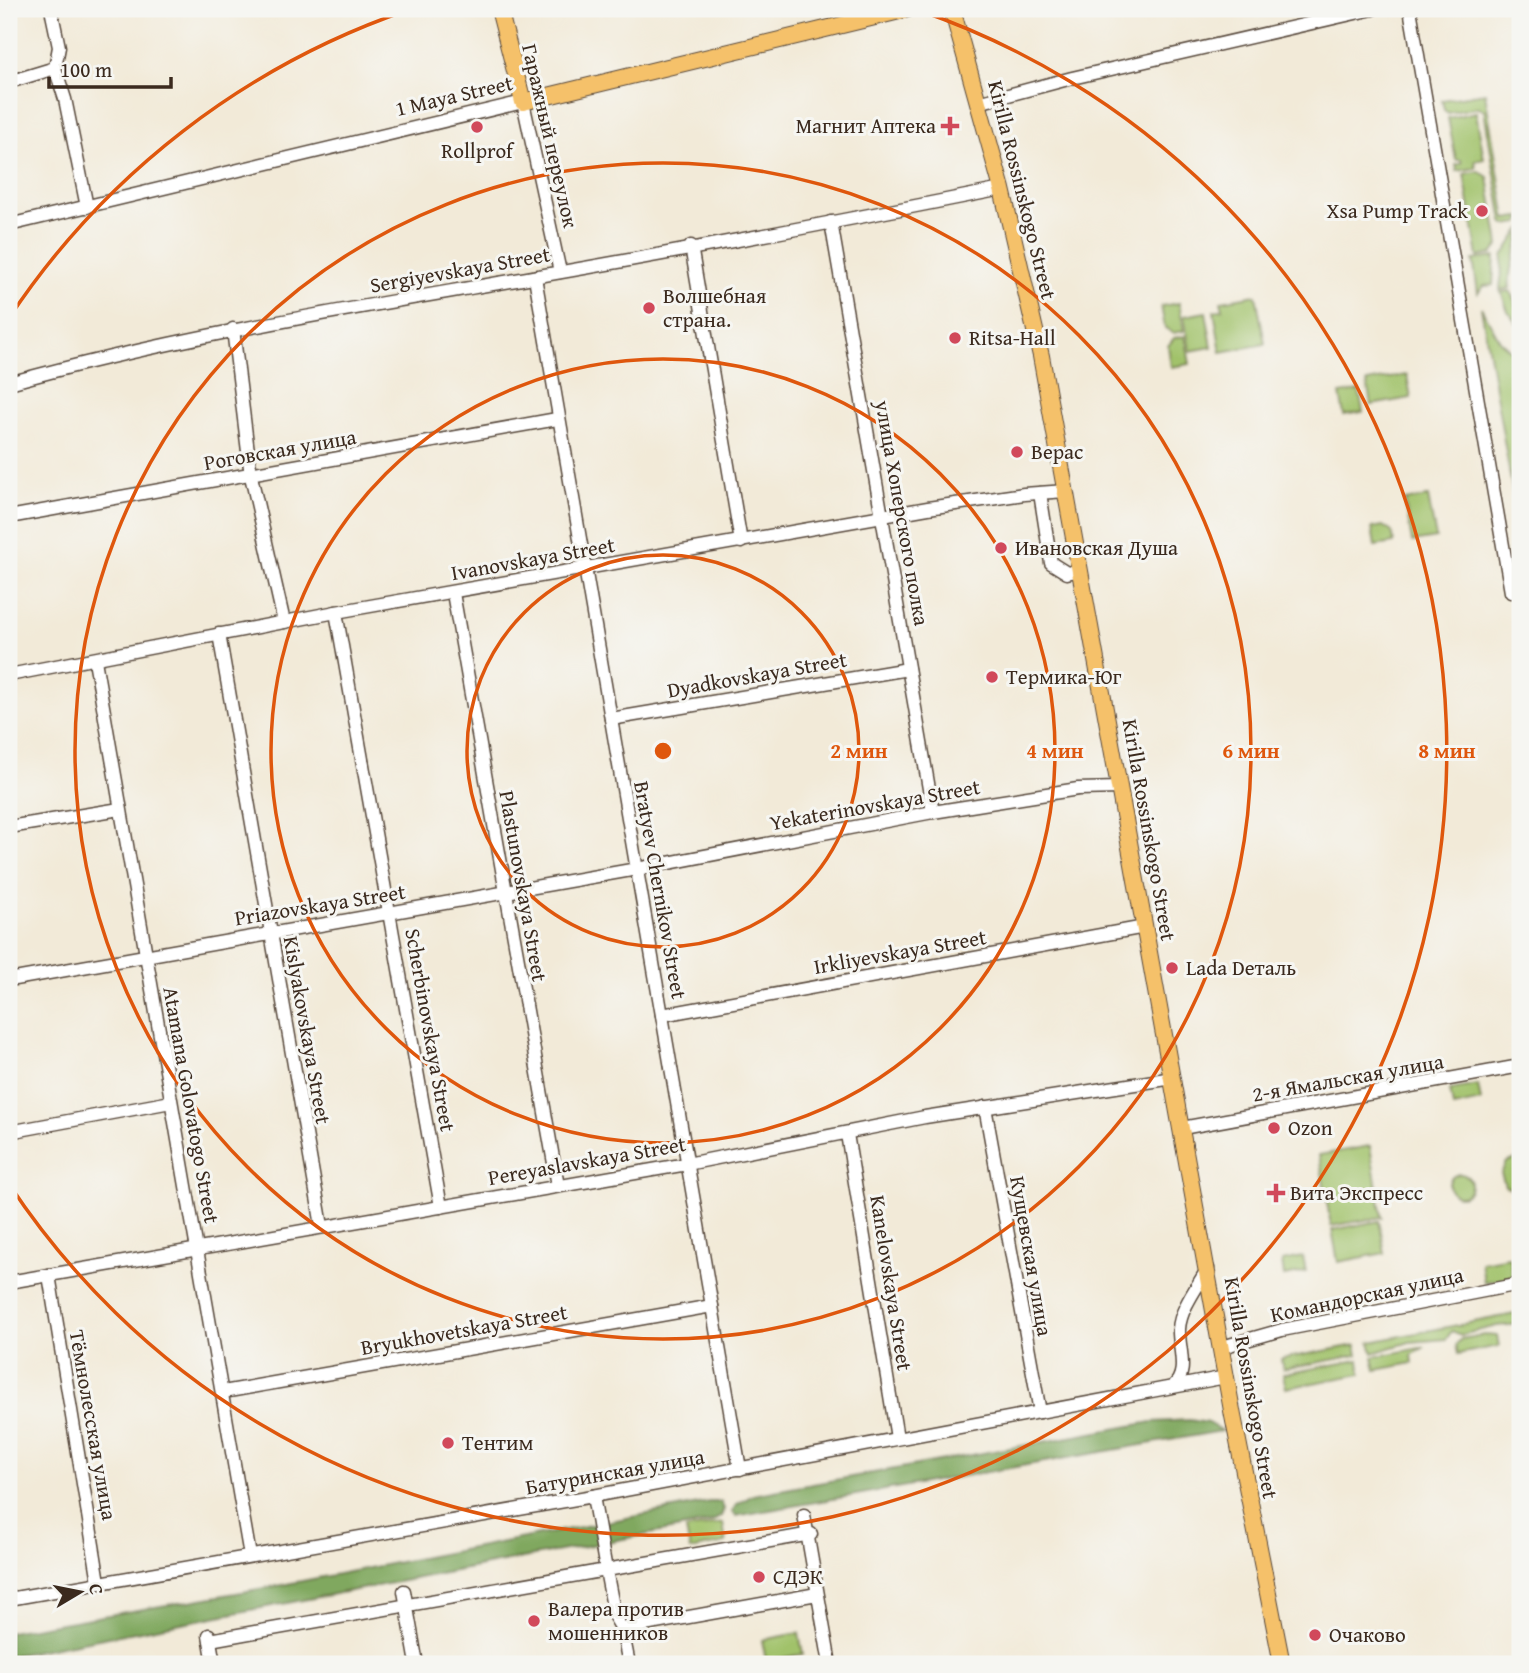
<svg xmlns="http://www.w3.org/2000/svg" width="1529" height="1673" font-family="'Gentium Book Plus',serif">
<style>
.green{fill:#a1c26b;stroke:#6e7644;stroke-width:2}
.forest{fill:#80a85f;stroke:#5e693e;stroke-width:2}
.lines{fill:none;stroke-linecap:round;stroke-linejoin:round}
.minor-casing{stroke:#56473a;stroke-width:15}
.major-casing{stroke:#56473a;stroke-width:18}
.minor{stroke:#fff;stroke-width:12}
.major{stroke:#f5c16b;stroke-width:16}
.ring{fill:none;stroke:#df570d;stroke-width:3.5}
.poi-dot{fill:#d1495b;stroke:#f6f6f2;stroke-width:2.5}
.labels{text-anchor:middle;stroke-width:6;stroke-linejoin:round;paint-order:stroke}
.street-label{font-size:21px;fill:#3b2a1e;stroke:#f6f6f2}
.poi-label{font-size:21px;fill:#3b2a1e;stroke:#f6f6f2;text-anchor:start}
.centre{fill:#df570d;stroke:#f6f6f2;stroke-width:3.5}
.ring-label{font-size:21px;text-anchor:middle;font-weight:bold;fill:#df570d;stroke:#f6f6f2;stroke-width:6;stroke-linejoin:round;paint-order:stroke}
</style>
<rect width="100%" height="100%" fill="#f6f6f2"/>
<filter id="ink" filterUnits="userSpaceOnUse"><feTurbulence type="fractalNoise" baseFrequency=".0143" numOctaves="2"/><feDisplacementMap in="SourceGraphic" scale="14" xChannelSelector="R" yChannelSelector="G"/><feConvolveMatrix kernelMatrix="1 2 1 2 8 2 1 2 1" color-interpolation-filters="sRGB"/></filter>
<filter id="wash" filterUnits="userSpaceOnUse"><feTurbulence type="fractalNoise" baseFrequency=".00686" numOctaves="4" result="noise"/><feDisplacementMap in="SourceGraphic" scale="28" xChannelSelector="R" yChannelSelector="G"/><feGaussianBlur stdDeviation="1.57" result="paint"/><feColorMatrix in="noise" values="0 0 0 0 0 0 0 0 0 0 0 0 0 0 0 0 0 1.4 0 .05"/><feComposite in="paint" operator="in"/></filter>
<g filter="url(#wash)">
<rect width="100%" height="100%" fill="#f2ead8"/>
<!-- green -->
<g class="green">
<polygon points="1485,93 1506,219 1520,217 1520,223 1506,225 1503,222 1484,110 1478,107 1448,113 1444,110 1442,100"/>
<polygon points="1476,112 1484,159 1475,161 1476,168 1457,171 1456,165 1462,163 1461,160 1456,160 1448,118"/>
<polygon points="1479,171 1488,177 1499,245 1492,254 1478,257 1464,174"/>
<path d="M1520 230C1520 250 1507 266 1510 288L1500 290 1503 256Z"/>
<polygon points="1495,257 1493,285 1484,286 1478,293 1473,260"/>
<polygon points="1510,291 1520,313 1520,328 1508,311 1501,292"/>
<polygon points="1256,295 1265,344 1221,352 1214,311 1223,309 1221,301"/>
<polygon points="1179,303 1184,331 1173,333 1165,328 1161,306"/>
<polygon points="1481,307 1500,341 1520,358 1520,534"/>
<polygon points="1206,312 1212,347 1190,351 1184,316"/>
<polygon points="1185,336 1190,364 1171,367 1168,346 1174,338"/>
<polygon points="1407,375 1411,398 1371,405 1367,382"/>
<polygon points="1359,391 1363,412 1344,415 1340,394"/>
<polygon points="1428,497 1436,538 1412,542 1405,501"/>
<polygon points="1383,526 1392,532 1394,543 1375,546 1372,528"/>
<polygon points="1478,1085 1481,1101 1453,1107 1450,1090"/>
<polygon points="1370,1146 1382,1217 1331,1226 1319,1155"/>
<polygon points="1520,1158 1520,1192 1505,1186 1501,1173 1507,1162"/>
<circle cx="1460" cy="1185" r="11"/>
<polygon points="1379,1221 1385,1253 1338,1262 1332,1230"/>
<polygon points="1303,1257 1306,1272 1284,1276 1282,1261"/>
<polygon points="1509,1257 1513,1277 1484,1282 1481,1262"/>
<polygon points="1520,1313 1520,1324 1497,1326 1461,1335 1452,1331 1446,1339 1410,1342 1373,1353 1370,1342"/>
<polygon points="1485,1335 1497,1336 1499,1346 1458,1354 1456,1345 1461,1339"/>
<polygon points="1356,1345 1358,1355 1283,1369 1281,1359"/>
<polygon points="1425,1347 1412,1355 1413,1363 1376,1370 1373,1357"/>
<polygon points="1359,1360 1361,1374 1286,1388 1283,1374"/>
<polygon points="723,1523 726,1543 690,1550 686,1530"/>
<polygon points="799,1633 803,1654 766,1661 762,1640"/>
</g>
<!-- forest -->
<g class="forest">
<polygon points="1190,1420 1208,1423 1222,1431 736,1516 732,1512 736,1505 753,1495 1152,1422"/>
<polygon points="709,1502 721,1502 724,1509 721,1516 712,1522 9,1656 9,1632 271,1587"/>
</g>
</g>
<g filter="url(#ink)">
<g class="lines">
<defs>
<g id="minor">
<polyline points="51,9 59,47 55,68 65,99 87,207"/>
<polyline points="849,9 850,10"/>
<polyline points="1410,9 1511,592"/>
<polyline points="9,82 55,68"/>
<polyline points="978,103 1072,78 1373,9"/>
<polyline points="831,222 933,812"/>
<polyline points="9,225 523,102 560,272"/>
<polyline points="691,246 741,542"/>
<polyline points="535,277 740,1469"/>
<polyline points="233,329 251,476 284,622"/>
<path d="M9 383C181 335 357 308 533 277 690 250 846 220 1002 189"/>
<polyline points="1040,493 1051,563 1067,573 1080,570"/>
<polyline points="9,517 557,419"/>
<polyline points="453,593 558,1186"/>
<polyline points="336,612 441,1207"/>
<polyline points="219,634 322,1226"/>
<polyline points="95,660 250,1556"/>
<polyline points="9,675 336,612 928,508 1024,494 1066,491"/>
<polyline points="611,719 908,669"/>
<polyline points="9,827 120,809"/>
<polyline points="9,980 637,869 933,812 1078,789 1120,788"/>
<polyline points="662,1015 1145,927"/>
<polyline points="985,1107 1040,1412"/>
<polyline points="1182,1128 1520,1066"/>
<polyline points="9,1132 171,1102"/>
<polyline points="847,1134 897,1438"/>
<polyline points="49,1275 99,1582"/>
<polyline points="9,1282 687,1164 925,1117 1173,1078"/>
<polyline points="1222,1347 1282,1330 1520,1284"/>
<path d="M1172 1387C1190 1374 1178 1348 1179 1329 1180 1309 1198 1286 1208 1268"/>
<polyline points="223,1392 712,1306"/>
<polyline points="804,1515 830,1664"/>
<polyline points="404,1591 417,1664"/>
<polyline points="9,1599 593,1496 1226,1377"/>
<polyline points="622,1629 817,1594"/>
<polyline points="209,1635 214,1664"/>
<polyline points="210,1640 606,1570 593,1496"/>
<polyline points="629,1664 622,1629 615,1617 606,1570 811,1534"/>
</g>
<g id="major">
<polyline points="499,9 523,102 908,9"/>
<polyline points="952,9 1002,189 1041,356 1233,1416 1282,1664"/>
</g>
</defs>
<!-- minor casing -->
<use href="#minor" class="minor-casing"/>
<!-- major casing -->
<use href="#major" class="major-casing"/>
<!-- minor -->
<use href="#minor" class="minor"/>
<!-- major -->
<use href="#major" class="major"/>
</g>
</g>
<!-- distance rings -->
<g class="ring">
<circle cx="663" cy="751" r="196"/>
<circle cx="663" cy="751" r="392"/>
<circle cx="663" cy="751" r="588"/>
<path d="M9 318A784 784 0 0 1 408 10M918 10A784 784 0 1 1 9 1184"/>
</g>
<!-- markers -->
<g class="poi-dot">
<path d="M946.5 115.5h7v7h7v7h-7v7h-7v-7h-7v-7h7z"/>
<circle cx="477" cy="127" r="7"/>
<circle cx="1482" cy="211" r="7"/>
<circle cx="649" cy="308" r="7"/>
<circle cx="955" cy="338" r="7"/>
<circle cx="1017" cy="452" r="7"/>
<circle cx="1001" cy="548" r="7"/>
<circle cx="992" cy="677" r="7"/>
<circle cx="1172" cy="968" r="7"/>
<circle cx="1274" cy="1128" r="7"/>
<path d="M1272.5 1182.5h7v7h7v7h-7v7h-7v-7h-7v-7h7z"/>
<circle cx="448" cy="1443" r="7"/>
<circle cx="759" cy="1577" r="7"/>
<circle cx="534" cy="1621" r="7"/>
<circle cx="1315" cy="1635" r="7"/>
</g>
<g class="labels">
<!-- street labels -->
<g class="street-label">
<text transform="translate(454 96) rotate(-13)" y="7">1 Maya Street</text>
<text transform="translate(550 136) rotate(77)" y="7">Гаражный переулок</text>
<text transform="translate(1022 190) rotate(76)" y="7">Kirilla Rossinskogo Street</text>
<text transform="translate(460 270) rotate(-10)" y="7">Sergiyevskaya Street</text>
<text transform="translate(280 450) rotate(-10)" y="7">Роговская улица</text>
<text transform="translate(902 513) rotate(80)" y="7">улица Хоперского полка</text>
<text transform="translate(533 559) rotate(-10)" y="7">Ivanovskaya Street</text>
<text transform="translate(757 675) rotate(-10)" y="7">Dyadkovskaya Street</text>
<text transform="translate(875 805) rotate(-10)" y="7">Yekaterinovskaya Street</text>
<text transform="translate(1149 830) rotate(80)" y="7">Kirilla Rossinskogo Street</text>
<text transform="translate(523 886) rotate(80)" y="7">Plastunovskaya Street</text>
<text transform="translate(660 890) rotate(80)" y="7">Bratyev Chernikov Street</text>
<text transform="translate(320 905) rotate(-9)" y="7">Priazovskaya Street</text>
<text transform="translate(900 952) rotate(-10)" y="7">Irkliyevskaya Street</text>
<text transform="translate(307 1030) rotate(80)" y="7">Kislyakovskaya Street</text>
<text transform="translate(430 1030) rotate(80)" y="7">Scherbinovskaya Street</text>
<text transform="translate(1348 1078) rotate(-10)" y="7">2-я Ямальская улица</text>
<text transform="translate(191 1105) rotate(80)" y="7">Atamana Golovatogo Street</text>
<text transform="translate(587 1161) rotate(-10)" y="7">Pereyaslavskaya Street</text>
<text transform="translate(1031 1256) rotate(80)" y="7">Кущевская улица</text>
<text transform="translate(891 1283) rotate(81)" y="7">Kanelovskaya Street</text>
<text transform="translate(1367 1295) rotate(-12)" y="7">Командорская улица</text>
<text transform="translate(464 1330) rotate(-10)" y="7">Bryukhovetskaya Street</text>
<text transform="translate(1251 1388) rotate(80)" y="7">Kirilla Rossinskogo Street</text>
<text transform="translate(93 1425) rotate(80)" y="7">Тёмнолесская улица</text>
<text transform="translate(615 1472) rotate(-10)" y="7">Батуринская улица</text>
</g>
<!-- poi labels -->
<g class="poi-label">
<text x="936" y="133" text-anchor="end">Магнит Аптека</text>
<text x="477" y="158" text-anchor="middle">Rollprof</text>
<text x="1468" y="218" text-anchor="end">Xsa Pump Track</text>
<text x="663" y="303">Волшебная<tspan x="663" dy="24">страна.</tspan></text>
<text x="969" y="345">Ritsa-Hall</text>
<text x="1031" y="459">Верас</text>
<text x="1015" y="555">Ивановская Душа</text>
<text x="1006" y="684">Термика-Юг</text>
<text x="1186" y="975">Lada Dеталь</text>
<text x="1288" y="1135">Ozon</text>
<text x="1290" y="1200">Вита Экспресс</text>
<text x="462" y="1450">Тентим</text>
<text x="773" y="1584">СДЭК</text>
<text x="548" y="1616">Валера против<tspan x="548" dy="24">мошенников</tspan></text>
<text x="1329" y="1642">Очаково</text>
</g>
</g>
<circle cx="663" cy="751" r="10" class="centre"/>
<g class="ring-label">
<text x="859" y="758">2 мин</text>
<text x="1055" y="758">4 мин</text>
<text x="1251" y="758">6 мин</text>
<text x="1447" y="758">8 мин</text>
</g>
<!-- margin -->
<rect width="1529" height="1673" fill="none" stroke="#f6f6f2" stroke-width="35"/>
<!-- north arrow -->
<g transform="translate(80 1592) rotate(80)" stroke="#f6f6f2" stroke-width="5" paint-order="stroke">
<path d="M0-5L12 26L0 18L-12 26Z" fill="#3b2a1e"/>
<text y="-10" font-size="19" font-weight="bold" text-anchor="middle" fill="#3b2a1e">С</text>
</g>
<!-- scale -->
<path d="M49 77v10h122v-10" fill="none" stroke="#3b2a1e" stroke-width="3.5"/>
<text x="60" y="77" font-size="21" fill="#3b2a1e" stroke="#f6f6f2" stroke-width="5" paint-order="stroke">100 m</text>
</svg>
